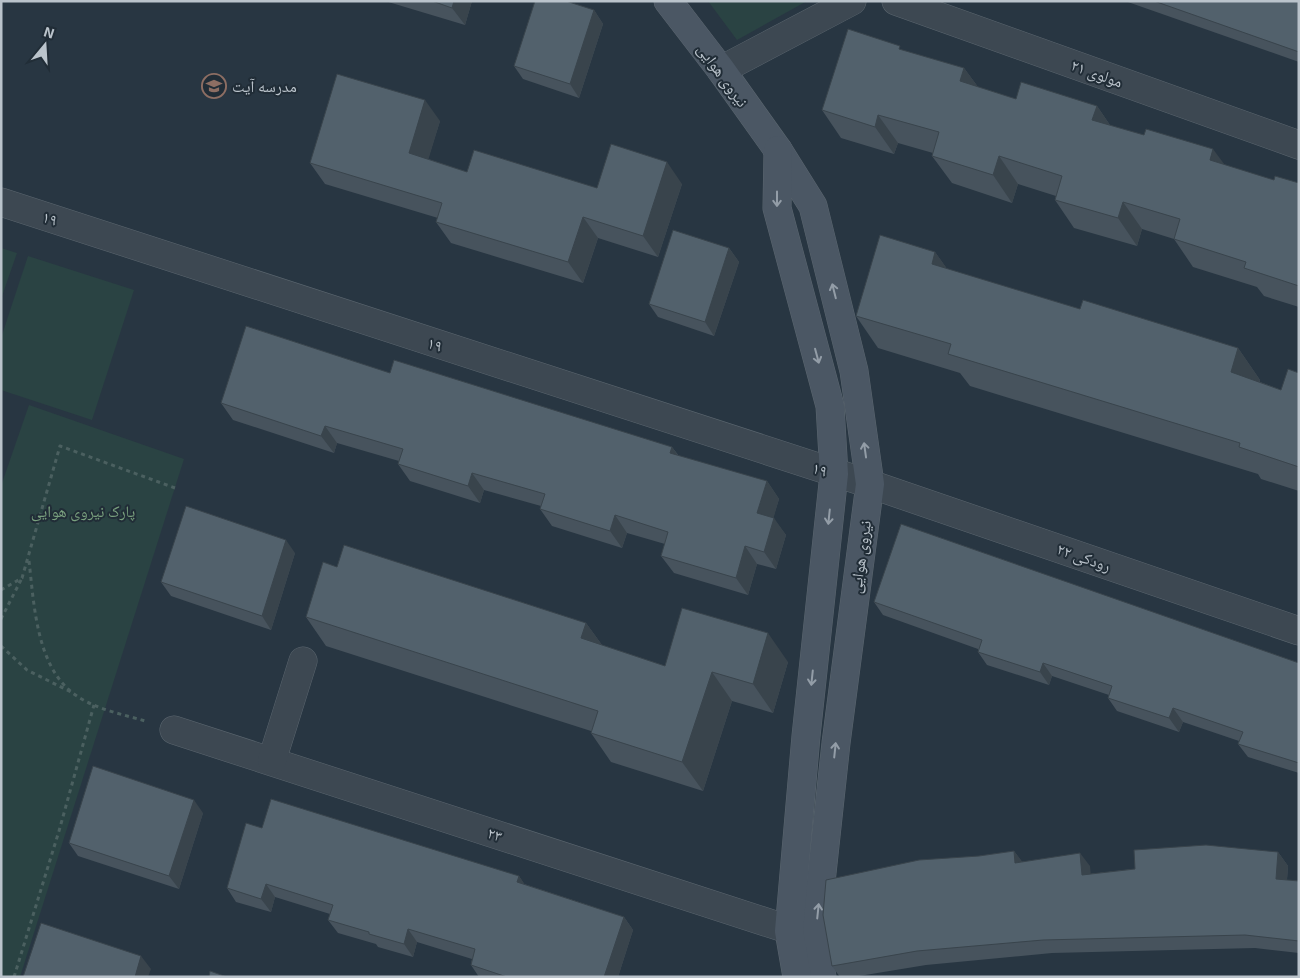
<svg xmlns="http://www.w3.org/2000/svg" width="1300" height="978" font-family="'Exo 2','Noto Naskh Arabic',sans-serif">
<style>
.green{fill:#2a4343}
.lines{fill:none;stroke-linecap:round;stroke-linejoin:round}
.street-casing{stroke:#5b666f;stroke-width:29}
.secondary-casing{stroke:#5b666f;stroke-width:29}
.path{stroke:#4b6060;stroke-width:3;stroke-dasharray:4 4;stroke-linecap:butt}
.street{stroke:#3d4852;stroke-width:28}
.secondary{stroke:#4b5764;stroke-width:28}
.wall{fill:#47535d}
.shaded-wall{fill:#39444c}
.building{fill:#52616c;stroke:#39444c}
.oneway{stroke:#939da7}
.labels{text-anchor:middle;stroke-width:4;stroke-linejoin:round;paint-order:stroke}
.street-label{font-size:16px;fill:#bac3cb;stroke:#212d37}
.poi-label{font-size:16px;fill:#bac3cb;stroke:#212d37;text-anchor:start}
.park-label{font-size:16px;fill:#79a07e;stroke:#212d37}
</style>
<rect width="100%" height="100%" fill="#283642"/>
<!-- green -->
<g class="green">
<polygon points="708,1 807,1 737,40"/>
<polygon points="1,248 17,253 1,299"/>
<polygon points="28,256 134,290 92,420 1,390 1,338"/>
<polygon points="29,405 184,459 20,977 1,977 1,486"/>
</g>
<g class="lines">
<defs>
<g id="street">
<polyline points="896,1 1299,145"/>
<polyline points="721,70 852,1"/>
<polyline points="1,202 870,484 1299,631"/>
<polyline points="174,730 812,937"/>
<polyline points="272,760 303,661"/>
</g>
<g id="secondary">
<polyline points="668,1 721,70 778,150 813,206 854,371 870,484 836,743 815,938 822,977"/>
<polyline points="778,150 777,208 830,406 834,474 806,736 789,931 797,977"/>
</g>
</defs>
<!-- street casing -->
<use href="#street" class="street-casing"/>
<!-- secondary casing -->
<use href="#secondary" class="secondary-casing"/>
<!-- path -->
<g class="path">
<path d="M29 561C34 603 36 666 74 694 94 709 122 714 145 721"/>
<polyline points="1,590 22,578 60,446 175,488"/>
<polyline points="1,619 22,578"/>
<polyline points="1,646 27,670 71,692"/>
<polyline points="14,977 59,831 94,705"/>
</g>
<!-- street -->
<use href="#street" class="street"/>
<!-- secondary -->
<use href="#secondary" class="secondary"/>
</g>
<!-- wall -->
<g class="wall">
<polygon points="385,1 472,1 465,25"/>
<polygon points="1125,1 1299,1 1299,62"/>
<polygon points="594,10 603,24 579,98 523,79 514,66"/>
<polygon points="904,51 964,68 978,87 1016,99 1097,106 1110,125 1224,165 1274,180 1299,183 1299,307 1264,296 1257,287 1193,267 1174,239 1142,229 1137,246 1074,228 1055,200 1056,196 1018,184 1012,203 952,183 932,156 933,153 898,143 894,154 841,138 822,110"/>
<polygon points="440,121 428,159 467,172 597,188 682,184 658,257 598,238 583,283 451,243 436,222 438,218 325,184 310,163"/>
<polygon points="729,248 739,262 714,336 658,317 649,304"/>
<polygon points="935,252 947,269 1080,309 1238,348 1260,380 1260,382 1281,390 1299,373 1299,491 1261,479 1258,474 970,386 960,373 878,348 856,316"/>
<polygon points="390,373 672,447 679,456 767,481 779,499 773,518 786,535 776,569 757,564 748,595 674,573 661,556 665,544 627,533 622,548 552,526 540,509 541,506 484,490 480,503 410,481 398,464 399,461 337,443 334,453 233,420 221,403"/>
<polygon points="295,553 271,630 171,596 161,582"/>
<polygon points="337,567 586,623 602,645 665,666 788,662 773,713 732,701 703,791 611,762 591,733 591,731 326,646 306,617"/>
<polygon points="874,602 1299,663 1299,773 1248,757 1238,744 1239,741 1183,722 1179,732 1117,711 1108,698 1109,695 1052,676 1049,685 987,665 978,652 978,649 883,615"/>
<polygon points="203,813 179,889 78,856 69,843"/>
<polygon points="262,828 519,876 524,884 624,917 633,930 618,977 479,977 471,965 472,959 417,942 413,957 378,947 376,944 338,933 328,920 330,914 275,897 271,912 236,902 227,888"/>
<polygon points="1014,851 1022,862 1090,866 1090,874 1278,852 1288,866 1287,880 1299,881 1299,953 1255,948 1052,953 926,965 853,977 840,977 832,966 979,856"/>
</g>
<!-- shaded-wall -->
<g class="shaded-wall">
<polygon points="454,1 472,1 465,25 452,8"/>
<polygon points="594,10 603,24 579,98 570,84"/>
<polygon points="964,68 984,95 960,81"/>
<polygon points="425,100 440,121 424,174 409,153"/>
<polygon points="1097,106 1116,134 1092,120"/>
<polygon points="878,115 898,143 894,154 875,127"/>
<polygon points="1213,149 1233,176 1210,160"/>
<polygon points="999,156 1018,184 1012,203 993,175"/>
<polygon points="667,162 682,184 658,257 643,236"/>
<polygon points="1123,202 1142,229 1137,246 1118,218"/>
<polygon points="583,217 598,238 583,283 568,262"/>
<polygon points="729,248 739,262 714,336 705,322"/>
<polygon points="935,252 958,284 932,264"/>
<polygon points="1238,348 1260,380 1253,404 1231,372"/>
<polygon points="325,426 337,443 334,453 321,436"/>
<polygon points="672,447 684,464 670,453"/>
<polygon points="472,473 484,490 480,503 468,486"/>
<polygon points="767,481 779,499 770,530 757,513"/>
<polygon points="615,515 627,533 622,548 610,531"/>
<polygon points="774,518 786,535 776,569 764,552"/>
<polygon points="286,540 295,553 271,630 262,616"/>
<polygon points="745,546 757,564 748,595 736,578"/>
<polygon points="586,623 607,652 581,638"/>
<polygon points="768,633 788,662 773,713 753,684"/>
<polygon points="1043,663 1052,676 1049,685 1040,672"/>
<polygon points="712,672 732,701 703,791 682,762"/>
<polygon points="1173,708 1183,722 1179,732 1169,718"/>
<polygon points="194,800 203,813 179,889 169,876"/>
<polygon points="1014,851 1024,864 1015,863"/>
<polygon points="1278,852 1288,866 1286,892 1276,879"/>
<polygon points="1080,853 1090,866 1092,888 1082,875"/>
<polygon points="519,876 528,889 517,882"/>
<polygon points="266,884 275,897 271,912 261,899"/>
<polygon points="624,917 633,930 618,977 604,977"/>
<polygon points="408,929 417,942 413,957 404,944"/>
<polygon points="141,956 151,969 148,977 135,977"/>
</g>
<!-- building -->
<g class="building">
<polygon points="432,1 454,1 452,8"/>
<polygon points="535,1 566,1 594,10 570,84 514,66"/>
<polygon points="1154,1 1299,1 1299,52"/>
<polygon points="848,29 900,46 899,49 964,68 960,81 1016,99 1021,82 1097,106 1092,120 1144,135 1146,129 1213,149 1210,160 1274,180 1275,176 1299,183 1299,286 1244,268 1246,262 1174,239 1180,219 1123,202 1118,218 1055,200 1062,176 999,156 993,175 932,156 939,132 878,115 875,127 822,110"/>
<polygon points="337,74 425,100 409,153 467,172 474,150 597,188 611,144 667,162 643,236 583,217 568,262 436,222 442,203 310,163"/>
<polygon points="673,230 729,248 705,322 649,304"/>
<polygon points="880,235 935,252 932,264 1080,309 1083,300 1238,348 1231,372 1281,390 1288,369 1299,373 1299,467 1239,447 1240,443 948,354 951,344 856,316"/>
<polygon points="246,326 390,373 394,360 672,447 670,453 767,481 757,513 774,518 764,552 745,546 736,578 661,556 668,532 615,515 610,531 540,509 545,494 472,473 468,486 398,464 403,449 325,426 321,436 221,403"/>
<polygon points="186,506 286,540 262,616 161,582"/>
<polygon points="901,524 1299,663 1299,763 1238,744 1243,732 1173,708 1169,718 1108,698 1112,686 1043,663 1040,672 978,652 982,640 874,602"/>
<polygon points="344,545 586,623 581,638 665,666 682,608 768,633 753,684 712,672 682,762 591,733 598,711 306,617 323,562 337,567"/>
<polygon points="93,766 194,800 169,876 69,843"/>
<polygon points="271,799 519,876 517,882 624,917 604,977 507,977 471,965 475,949 408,929 404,944 369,934 369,932 328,920 333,905 266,884 261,899 227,888 246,823 262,828"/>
<polygon points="1206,845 1278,852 1276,879 1299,881 1299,941 1245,935 1043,940 917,951 832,966 823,915 826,880 919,860 979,856 1014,851 1015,863 1080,853 1082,875 1135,869 1134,850"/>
<polygon points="41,923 141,956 135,977 23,977"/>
<polygon points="210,971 227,977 209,977"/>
</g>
<!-- one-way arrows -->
<defs><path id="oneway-shaft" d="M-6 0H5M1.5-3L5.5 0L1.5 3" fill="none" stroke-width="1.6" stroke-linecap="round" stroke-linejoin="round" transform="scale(1.25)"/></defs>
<g class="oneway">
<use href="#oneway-shaft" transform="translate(777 199) rotate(90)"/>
<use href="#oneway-shaft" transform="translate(834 291) rotate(-104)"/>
<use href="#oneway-shaft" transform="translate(817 356) rotate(75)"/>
<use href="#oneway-shaft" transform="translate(865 450) rotate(-98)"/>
<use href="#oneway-shaft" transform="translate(829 517) rotate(96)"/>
<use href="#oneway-shaft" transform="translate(812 678) rotate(96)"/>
<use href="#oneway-shaft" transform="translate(835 750) rotate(-84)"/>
<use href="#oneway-shaft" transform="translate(818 911) rotate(-84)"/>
</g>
<!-- icons -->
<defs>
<symbol id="school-ring" viewBox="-11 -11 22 22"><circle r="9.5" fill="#212d37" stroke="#8d6e63" stroke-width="1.5"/><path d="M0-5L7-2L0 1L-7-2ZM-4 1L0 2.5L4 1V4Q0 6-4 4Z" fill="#8d6e63"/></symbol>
</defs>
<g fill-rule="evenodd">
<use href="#school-ring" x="200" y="72" width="28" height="28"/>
</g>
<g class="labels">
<!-- street labels -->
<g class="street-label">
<text transform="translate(1097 73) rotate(20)" y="6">مولوی ۲۱</text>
<text transform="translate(723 75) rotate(54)" y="6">نیروی هوایی</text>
<text transform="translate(50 218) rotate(18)" y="6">۱۹</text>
<text transform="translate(435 344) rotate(18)" y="6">۱۹</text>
<text transform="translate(820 469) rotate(18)" y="6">۱۹</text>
<text transform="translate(860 557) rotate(-82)" y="6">نیروی هوایی</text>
<text transform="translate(1084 557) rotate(19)" y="6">رودکی ۲۲</text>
<text transform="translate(495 834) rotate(18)" y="6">۲۳</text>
</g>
<!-- poi labels -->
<g class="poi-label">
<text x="232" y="92">مدرسه آیت</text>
</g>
<!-- park labels -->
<g class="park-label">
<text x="83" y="517">پارک نیروی هوایی</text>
</g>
</g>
<!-- border -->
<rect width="1300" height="978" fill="none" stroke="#bac3cb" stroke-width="5"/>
<!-- north arrow -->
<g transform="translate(45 45) rotate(18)" stroke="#212d37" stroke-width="4" paint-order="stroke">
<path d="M0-4L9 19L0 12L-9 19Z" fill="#bac3cb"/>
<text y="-8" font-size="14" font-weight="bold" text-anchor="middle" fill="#bac3cb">N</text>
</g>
</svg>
